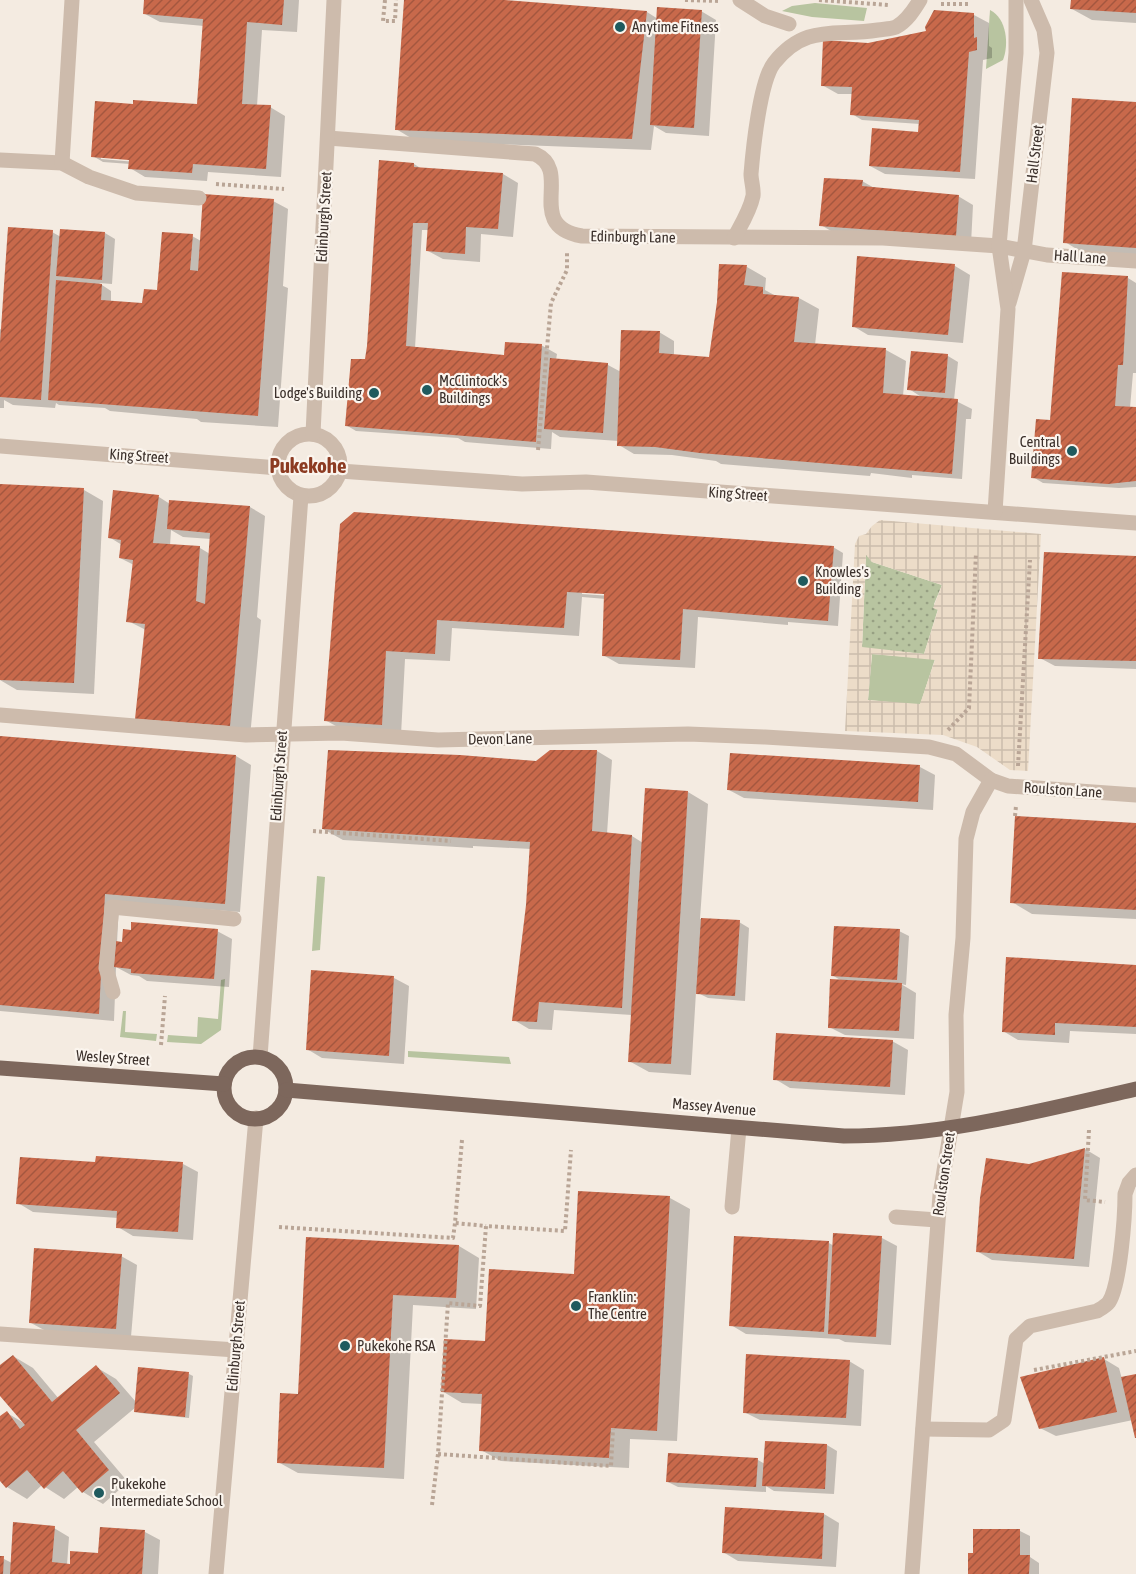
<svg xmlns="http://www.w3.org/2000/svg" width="1136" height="1574" font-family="'Asap Condensed',sans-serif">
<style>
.grass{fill:url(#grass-dots)}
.green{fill:#b8c4a0}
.plaza{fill:url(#plaza-grid);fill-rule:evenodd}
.shadow{fill:#0003;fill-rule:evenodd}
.building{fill:url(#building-hatch)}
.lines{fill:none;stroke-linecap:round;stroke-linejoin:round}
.path{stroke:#b9a596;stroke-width:4;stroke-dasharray:3 3;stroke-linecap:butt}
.minor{stroke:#cdbbac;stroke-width:15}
.major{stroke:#7d675c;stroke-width:15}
.poi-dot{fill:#1f5a5e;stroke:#fbf5ee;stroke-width:2}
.labels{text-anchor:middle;stroke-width:4.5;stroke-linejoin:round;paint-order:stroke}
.poi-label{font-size:15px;fill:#3b302b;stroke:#fbf5ee;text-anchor:start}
.street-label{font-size:15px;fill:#3b302b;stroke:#fbf5ee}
.district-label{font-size:21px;font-weight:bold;fill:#8c3b22;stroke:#fbf5ee}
</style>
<defs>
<pattern id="grass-dots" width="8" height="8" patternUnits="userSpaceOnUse" patternTransform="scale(1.5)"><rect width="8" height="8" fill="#b8c4a0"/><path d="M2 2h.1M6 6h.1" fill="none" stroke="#97a083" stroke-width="1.8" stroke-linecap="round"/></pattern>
<pattern id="plaza-grid" width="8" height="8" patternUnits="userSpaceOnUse" patternTransform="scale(1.5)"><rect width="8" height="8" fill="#ecdcc8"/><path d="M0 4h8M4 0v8" fill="none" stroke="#cbbdac"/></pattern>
<pattern id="building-hatch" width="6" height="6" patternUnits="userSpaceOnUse" patternTransform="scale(1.5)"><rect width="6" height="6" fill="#c8694b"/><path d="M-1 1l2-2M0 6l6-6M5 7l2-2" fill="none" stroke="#a4573f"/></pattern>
</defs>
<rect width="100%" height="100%" fill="#f4ebe1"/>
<!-- grass -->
<polygon class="grass" points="866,554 872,562 942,585 934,604 938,609 924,654 862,648"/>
<!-- green -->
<g class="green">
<polygon points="815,3 867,8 864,21 812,17 782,11 792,6"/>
<path d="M990 10C1007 19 1009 44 1003 60L986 69Z"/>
<polygon points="872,654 935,659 920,705 868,700"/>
<polygon points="317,876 325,877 320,950 312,951"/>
<polygon points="225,979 221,1030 201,1044 167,1042 168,1035 197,1037 198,1017 218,1019 221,980"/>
<polygon points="123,1011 126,1011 125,1032 157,1034 156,1041 120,1037"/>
<polygon points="408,1051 509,1057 511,1064 408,1057"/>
</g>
<!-- plaza -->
<path class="plaza" d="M880 520 1041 534 1028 771 1010 770 977 747 943 735 845 731 855 544 859 536 866 534 872 526ZM866 555 872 562 942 585 933 608 938 610 924 654 862 647ZM872 654 935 660 920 704 868 700Z"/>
<!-- shadow -->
<g class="shadow">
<path d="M146 0H299L297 32 262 30 257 106 270 107 285 116 281 177 208 172 207 181 145 177 130 168V164L103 162 93 156 134 105 198 106 204 26 160 22 145 14ZM101 156 137 159 136 162 101 159Z"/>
<polygon points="405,0 485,0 647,12 658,19 701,11 716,20 709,136 666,133 654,126 651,150 416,141 396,129"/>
<polygon points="1072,0 1136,0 1136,23 1092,20 1072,9"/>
<polygon points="935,12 974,15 989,23 989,46 992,48 992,58 983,60 975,179 885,174 870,166 920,134 920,124 862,120 852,114 853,94 838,94 822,85 868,45 927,32"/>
<polygon points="1136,104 1136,257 1085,254 1065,242"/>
<polygon points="414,164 422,169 503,174 518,183 513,237 481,234 480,262 443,259 428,251 429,230 422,230 415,348 506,357 541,345 557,354 556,360 608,365 621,372 659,332 674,341 674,355 711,360 721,265 747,267 766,278 765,290 776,296 799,298 819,309 815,345 886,350 906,361 903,396 923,398 909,389 912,353 948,356 958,362 954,400 972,409 971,419 966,419 962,479 912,475 912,478 871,473 870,476 721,464 716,461 672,455 634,454 619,445 619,441 560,437 552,432 551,449 465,442 458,438 356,431 346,425 366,361"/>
<polygon points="862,181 876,189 958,196 973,205 971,244 836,234 821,225"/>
<polygon points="273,201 288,209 283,286 288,288 278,427 201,422 197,419 110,411 105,408 59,405 56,403 55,408 13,405 4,400 4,408 0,408 0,329 2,330 52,232 61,237 105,233 115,239 112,284 99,283 111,291 111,302 144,305 158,292 192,236 201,241"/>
<polygon points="859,258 955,266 970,275 963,343 868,335 853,326"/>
<polygon points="1128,278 1136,283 1136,373 1133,373 1130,408 1136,409 1136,487 1119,488 1043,483 1033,477 1052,421"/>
<polygon points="0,485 84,490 103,501 94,694 17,690 0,680"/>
<path d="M114 492 159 497 170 504 171 501 250 507 265 516 257 617 261 620 250 737 157 729 146 630 128 621 134 565 120 558 122 545 109 537ZM171 530 183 537 211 539 210 554 200 548 170 546Z"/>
<path d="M342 525 833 547 843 553 838 626 788 622V625L698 617 695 668 619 664 603 655 606 599 582 597 579 636 452 628 450 661 405 659 401 735 345 731 325 720ZM582 591 612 593V596L582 594Z"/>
<polygon points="1136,558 1136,669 1055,666 1040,658"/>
<polygon points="0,738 236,756 251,765 240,912 119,902 117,943 217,931 232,939 229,987 147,981 139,976 131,975 116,967 114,1021 0,1011"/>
<polygon points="551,751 597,751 612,760 607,834 632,836 643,843 688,792 708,804 700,919 739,922 749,928 745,1001 708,998 696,992 691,1075 649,1072 629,1061 632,1015 554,1010 552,1030 529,1029 514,1020 528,905 531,849 473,846 473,848 343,840 323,829 536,763"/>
<polygon points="731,755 920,767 935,775 933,810 744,798 729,790"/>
<polygon points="1136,824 1136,919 1032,914 1012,902"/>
<polygon points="899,931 909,936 906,985 901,984 916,993 914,1039 845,1035 829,1027 842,981 832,975"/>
<polygon points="1136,966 1136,1034 1070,1031 1069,1043 1018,1040 1003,1031"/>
<polygon points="394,978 409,986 404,1064 322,1058 307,1049"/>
<polygon points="892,1041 908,1050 905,1095 790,1088 775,1079"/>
<polygon points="1085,1149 1100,1158 1089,1267 992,1260 977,1251 1029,1165"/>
<polygon points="97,1163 183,1164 198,1172 193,1240 133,1236 118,1227 118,1218 33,1212 18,1203"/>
<polygon points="670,1198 690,1209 677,1441 630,1439 629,1468 501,1461 481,1450 483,1404 462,1403 442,1391 487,1342 575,1276"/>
<polygon points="882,1238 897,1246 891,1345 845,1342 839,1339 746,1334 731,1325 829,1243 834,1246"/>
<polygon points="307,1239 459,1246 479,1258 476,1309 413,1305 404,1479 298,1473 278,1462 299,1395"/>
<polygon points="121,1256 137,1265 131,1337 46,1331 31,1323"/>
<polygon points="13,1356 33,1368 59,1399 96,1367 116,1379 136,1402 189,1374 193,1376 189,1418 140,1413 135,1411 136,1407 94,1442 128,1482 103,1504 83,1492 78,1487 64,1499 42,1485 27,1499 7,1487 0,1479 0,1418 7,1413 24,1423 0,1393 0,1367"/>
<polygon points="1104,1359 1119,1368 1122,1379 1136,1376 1136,1436 1133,1420 1056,1436 1040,1428"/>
<polygon points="849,1361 864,1370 861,1426 760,1420 744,1412"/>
<polygon points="827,1445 837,1451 834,1494 774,1491 766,1486 766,1492 678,1487 668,1482 758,1460 765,1464"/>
<polygon points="824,1514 839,1523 836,1567 738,1561 723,1552"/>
<polygon points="54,1528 69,1537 67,1565 98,1554 145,1532 160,1540 158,1574 0,1574 0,1557 12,1563"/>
<polygon points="1020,1531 1030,1536 1030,1557 1039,1563 1039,1574 969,1574"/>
</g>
<!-- building -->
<g class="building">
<polygon points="144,0 284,0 282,25 247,22 242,104 271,105 266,169 193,164 192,173 128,169 129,160 91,157 95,101 133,104 133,100 197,104 203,19 143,14"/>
<polygon points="404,0 505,0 647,11 632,139 395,130"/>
<polygon points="1071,0 1136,0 1136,13 1070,9"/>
<polygon points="657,7 702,10 694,128 650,125"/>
<polygon points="934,10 974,13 974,38 977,37 977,50 969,52 960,172 869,166 872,128 918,132 919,120 850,115 852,87 821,86 823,40 868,43 926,31 925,27"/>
<polygon points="1072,98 1136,102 1136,248 1063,243"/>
<polygon points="379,160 414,163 414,167 503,173 498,229 466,227 465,254 426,251 428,223 413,223 406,346 504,355 505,342 542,344 536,442 345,426 351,359 365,359 367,346"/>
<polygon points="824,178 863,180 862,186 959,195 956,236 819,226"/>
<polygon points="203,194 274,199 258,416 48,400 56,280 102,284 101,300 142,303 144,289 157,290 162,232 193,234 190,270 198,271"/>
<polygon points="8,227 53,230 41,400 0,397 0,343"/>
<polygon points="60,229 105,232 102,280 56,276"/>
<polygon points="857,256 955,264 948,335 852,327"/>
<polygon points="719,264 747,265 744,285 763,287 763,294 799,297 794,342 886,348 883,393 958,399 952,474 700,453 655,447 617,446 621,330 660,331 659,353 709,357 717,302"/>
<polygon points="1062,272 1128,276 1123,365 1118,365 1115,406 1136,407 1136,481 1108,484 1031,478 1036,419 1050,420"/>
<polygon points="911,351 948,354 945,393 907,390"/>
<polygon points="550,358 608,363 603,433 544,429"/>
<polygon points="0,484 84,488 74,683 0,680"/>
<polygon points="113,490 159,495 153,543 200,546 196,601 205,604 210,533 167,529 169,500 250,506 230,726 135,719 145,624 126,622 133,560 119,558 121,540 108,538"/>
<polygon points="354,512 834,546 828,621 683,609 680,660 602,656 604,594 567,592 564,628 437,620 435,654 386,651 382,725 324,721 340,524"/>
<polygon points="1044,552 1136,556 1136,661 1038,659"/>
<polygon points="0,736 236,755 225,904 105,894 99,1014 0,1005"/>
<polygon points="328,750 460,755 536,761 550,750 597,750 592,831 632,835 622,1008 539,1002 537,1022 512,1021 526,905 530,842 322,829"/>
<polygon points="730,753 920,765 918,802 727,790"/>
<polygon points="645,788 688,791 671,1064 628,1062"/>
<polygon points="1015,816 1136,823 1136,910 1010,903"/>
<polygon points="701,918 740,920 735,996 696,994"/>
<polygon points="131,922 218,929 214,979 131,973 131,969 114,967 116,941 122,942 123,929 131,930"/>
<polygon points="834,926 900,929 897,980 831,976"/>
<polygon points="1006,957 1136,965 1136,1027 1055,1023 1055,1035 1002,1032"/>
<polygon points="311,970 394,976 389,1056 306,1050"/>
<polygon points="830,979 902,983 899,1031 828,1028"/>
<polygon points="776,1033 893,1040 890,1087 773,1080"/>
<polygon points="1085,1148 1074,1259 976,1252 980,1198 986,1158 1029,1164"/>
<polygon points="96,1156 183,1162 178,1232 116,1228 117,1211 16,1204 20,1157 95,1162"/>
<polygon points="578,1191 670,1196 657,1431 611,1428 609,1458 479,1451 482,1394 441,1392 444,1339 485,1341 489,1269 574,1274"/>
<polygon points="833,1233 882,1236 876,1337 828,1334"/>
<polygon points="734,1236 829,1241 824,1332 729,1326"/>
<polygon points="306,1237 459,1245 456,1298 393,1295 384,1468 277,1463 280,1393 298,1394"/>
<polygon points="34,1248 122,1254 116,1329 29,1323"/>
<polygon points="746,1354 850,1360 846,1418 743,1413"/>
<polygon points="13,1355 52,1402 96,1365 120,1393 76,1430 109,1470 82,1493 63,1471 44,1489 27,1470 6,1488 0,1481 0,1416 7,1411 20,1429 25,1425 0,1396 0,1365"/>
<polygon points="1104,1357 1117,1412 1039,1429 1020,1377"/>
<polygon points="138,1367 189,1372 185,1417 134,1412"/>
<polygon points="1136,1374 1136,1438 1135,1438 1121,1377"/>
<polygon points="765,1441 827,1444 825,1489 762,1486"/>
<polygon points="668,1453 758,1458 756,1487 666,1482"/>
<polygon points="725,1507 824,1513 822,1559 722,1553"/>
<polygon points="13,1522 55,1526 52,1562 70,1564 70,1551 98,1553 100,1527 145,1530 142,1574 10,1574"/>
<polygon points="973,1529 1020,1529 1020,1555 1030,1555 1029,1574 968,1574 968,1553 973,1553"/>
<polygon points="0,1556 4,1556 3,1574 0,1574"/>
</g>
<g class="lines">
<!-- path -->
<g class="path">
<polyline points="385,0 383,21 395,21 396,0"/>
<polyline points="685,0 720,1"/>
<polyline points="819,0 889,5"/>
<polyline points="941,4 970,4"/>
<polyline points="216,184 284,189"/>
<polyline points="538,450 551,303 567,270 567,251"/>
<polyline points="948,730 969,708 976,553"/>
<polyline points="1018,766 1030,560"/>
<polyline points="1015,816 1016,806"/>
<polyline points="313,831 451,841"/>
<polyline points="161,1045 165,996"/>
<polyline points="1089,1130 1085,1200 1105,1202"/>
<polyline points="462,1140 455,1223 486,1226"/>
<polyline points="279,1227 453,1238 455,1223"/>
<polyline points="1034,1370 1136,1351"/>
<polyline points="438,1454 611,1466 613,1429"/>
<polyline points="432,1505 438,1454 448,1303 480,1306 486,1226 565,1231 571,1150"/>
</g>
<!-- minor -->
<g class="minor">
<polyline points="740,0 765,16 789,24"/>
<path d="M328 138 535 154C574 171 523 226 582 236L883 238 999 246 1047 255 1136 261"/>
<polyline points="0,160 62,163 89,177 136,193 199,198"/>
<polyline points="62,163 72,0"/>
<path d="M734 238C741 225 750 211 753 196 754 189 751 181 751 174 753 149 760 81 774 63 806 23 835 37 878 30 884 29 891 29 896 27 907 21 914 10 920 0"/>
<polyline points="1009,303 1024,251 1047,53 1044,30 1031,0"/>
<circle cx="309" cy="465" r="31"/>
<polyline points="313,434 334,0"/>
<polyline points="0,446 278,468"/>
<polyline points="340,471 522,484 586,482 1136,523"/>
<polyline points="995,512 1008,309 999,246 1016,53 1016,0"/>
<polyline points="0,715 246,735 341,733 438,740 688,734 765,737 929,747 956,754 991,780 1008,786 1136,795"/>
<polyline points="113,992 106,968 112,907 234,919"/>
<polyline points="260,1057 301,496"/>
<polyline points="732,1207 739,1128"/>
<polyline points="896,1217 937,1220"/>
<polyline points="0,1334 236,1350"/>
<path d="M923 1429 989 1430 1004 1420 1016 1339 1030 1326 1097 1311C1102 1308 1106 1306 1109 1302 1120 1285 1125 1217 1125 1194L1129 1183 1136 1175"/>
<polyline points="216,1574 256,1118"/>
<polyline points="912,1574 940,1195 957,1092 956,1015 963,938 966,839 973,812 991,780"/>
</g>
<!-- major -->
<g class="major">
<circle cx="255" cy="1088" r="31"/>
<polyline points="0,1068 224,1084"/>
<path d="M286 1090 844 1136C943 1136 1040 1111 1136 1089"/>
</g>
</g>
<!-- markers -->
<g class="poi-dot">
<circle cx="620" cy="27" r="6"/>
<circle cx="427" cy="390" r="6"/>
<circle cx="374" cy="393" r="6"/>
<circle cx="1072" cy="451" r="6"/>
<circle cx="803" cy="581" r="6"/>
<circle cx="576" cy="1306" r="6"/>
<circle cx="345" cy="1346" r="6"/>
<circle cx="99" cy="1493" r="6"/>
</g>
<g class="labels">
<!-- poi labels -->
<g class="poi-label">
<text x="632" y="32">Anytime Fitness</text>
<text x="439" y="386">McClintock’s<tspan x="439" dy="17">Buildings</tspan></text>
<text x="362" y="398" text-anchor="end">Lodge's Building</text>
<text x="1060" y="447" text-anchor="end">Central<tspan x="1060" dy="17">Buildings</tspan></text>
<text x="815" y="577">Knowles's<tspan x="815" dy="17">Building</tspan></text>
<text x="588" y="1302">Franklin:<tspan x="588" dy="17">The Centre</tspan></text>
<text x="357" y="1351">Pukekohe RSA</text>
<text x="111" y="1489">Pukekohe<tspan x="111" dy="17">Intermediate School</tspan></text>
</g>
<!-- street labels -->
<g class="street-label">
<text transform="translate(1035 154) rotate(-83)" y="5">Hall Street</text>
<text transform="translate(324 217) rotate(-87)" y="5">Edinburgh Street</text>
<text transform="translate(633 237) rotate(1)" y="5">Edinburgh Lane</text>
<text transform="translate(1080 257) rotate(4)" y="5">Hall Lane</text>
<text transform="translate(139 456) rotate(4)" y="5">King Street</text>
<text transform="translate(738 494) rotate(4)" y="5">King Street</text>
<text transform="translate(500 739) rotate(-1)" y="5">Devon Lane</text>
<text transform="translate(279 776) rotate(-86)" y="5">Edinburgh Street</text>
<text transform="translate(1063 790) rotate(4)" y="5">Roulston Lane</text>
<text transform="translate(113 1058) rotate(4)" y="5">Wesley Street</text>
<text transform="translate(714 1107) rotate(5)" y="5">Massey Avenue</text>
<text transform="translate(944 1174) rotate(-82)" y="5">Roulston Street</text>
<text transform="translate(236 1346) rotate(-85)" y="5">Edinburgh Street</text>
</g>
<!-- district labels -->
<g class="district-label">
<text x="308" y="473">Pukekohe</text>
</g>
</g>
</svg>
